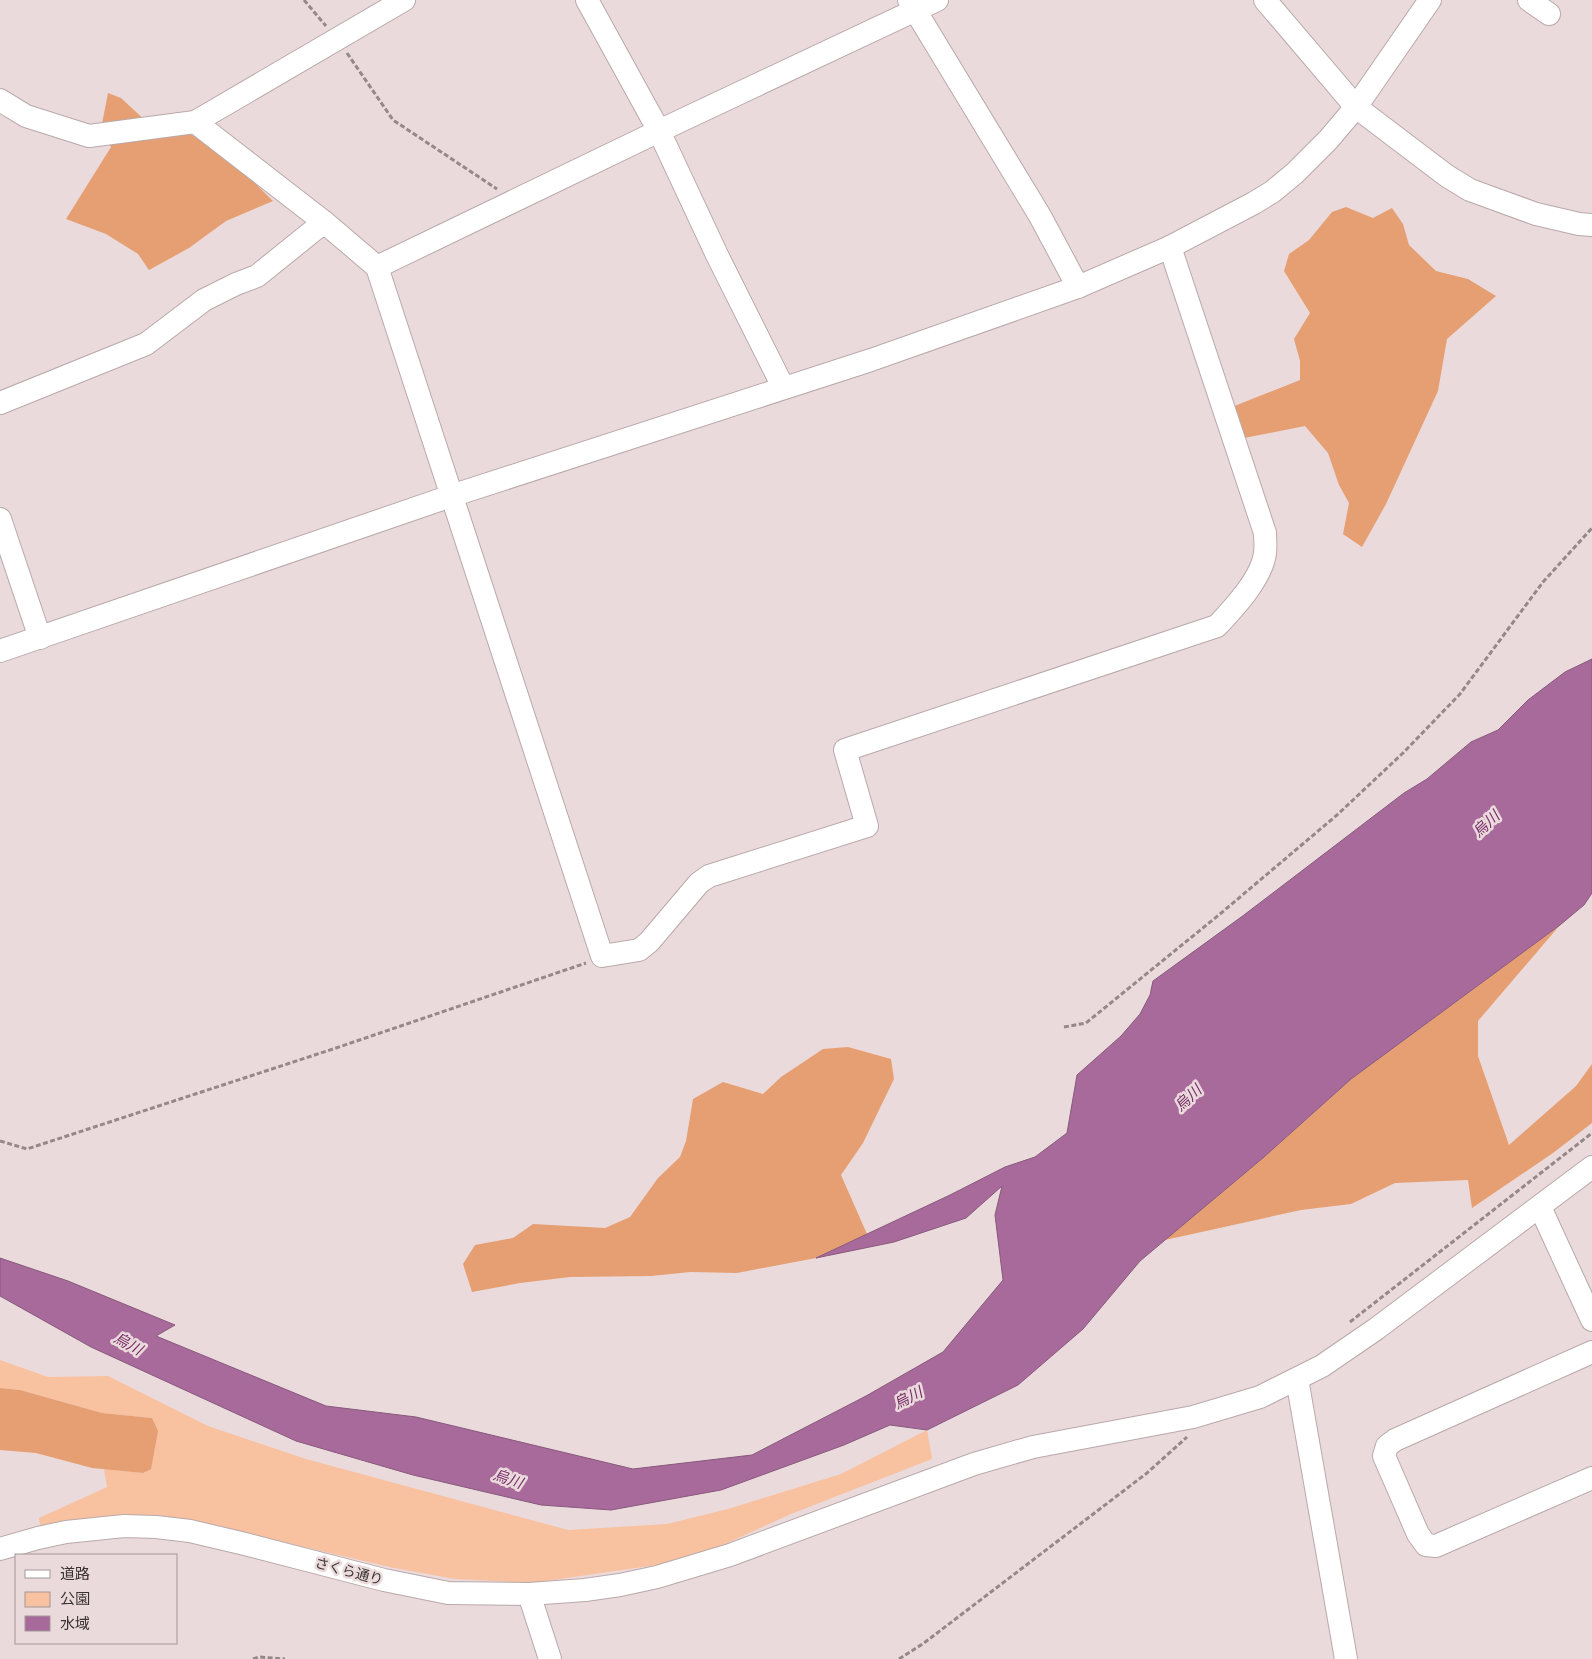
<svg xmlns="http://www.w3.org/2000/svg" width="1592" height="1659" font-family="Overpass,'Noto Sans JP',sans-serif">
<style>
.green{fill:#f8c1a0}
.forest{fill:#e59f73}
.water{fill:#a86a9b;stroke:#87597c}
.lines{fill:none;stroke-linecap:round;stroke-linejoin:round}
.minor-casing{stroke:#b9a9aa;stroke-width:24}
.path{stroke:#948889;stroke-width:3;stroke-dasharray:5 2.5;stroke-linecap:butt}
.minor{stroke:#fff;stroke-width:22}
.labels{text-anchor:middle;stroke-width:5;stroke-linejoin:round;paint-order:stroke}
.street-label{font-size:14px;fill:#393233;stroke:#ebdadb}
.water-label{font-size:15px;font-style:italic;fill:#752968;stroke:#ebdadb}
</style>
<rect width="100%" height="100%" fill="#ebdadb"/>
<!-- green -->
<polygon class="green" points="0,1360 48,1377 108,1376 208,1426 306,1459 568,1530 667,1524 728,1509 841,1474 927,1430 932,1459 791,1514 701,1555 657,1565 532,1583 455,1579 394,1568 249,1534 158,1516 126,1515 66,1521 41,1529 39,1518 107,1487 104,1469 143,1473 152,1418 102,1413 20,1390 0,1388"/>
<!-- forest -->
<g class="forest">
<polygon points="108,93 121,98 149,124 188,133 222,151 273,201 226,221 189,248 149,270 138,254 106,234 66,219 111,147 101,129"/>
<polygon points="1346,207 1373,218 1392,208 1403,224 1409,245 1436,271 1468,279 1496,296 1447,339 1438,391 1386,504 1362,547 1343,534 1349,503 1339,485 1328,453 1305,426 1239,439 1232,407 1300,380 1300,361 1294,339 1310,313 1284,271 1289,254 1309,240 1332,212"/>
<polygon points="1560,925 1478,1021 1478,1056 1509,1145 1576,1086 1592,1064 1592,1123 1553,1153 1472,1208 1468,1180 1395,1183 1351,1204 1301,1210 1165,1240 1264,1157 1351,1079"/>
<polygon points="848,1047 891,1059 894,1079 863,1143 841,1175 867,1234 816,1258 737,1273 690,1272 651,1276 570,1277 520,1283 472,1292 463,1264 475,1245 513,1238 533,1224 605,1228 630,1217 658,1178 680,1157 686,1141 693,1099 723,1082 763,1094 781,1077 823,1049"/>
<polygon points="0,1388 20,1390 102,1413 152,1418 158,1431 151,1469 143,1473 92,1468 36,1453 0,1450"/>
</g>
<!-- water -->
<polygon class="water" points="1592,659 1592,893 1584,905 1560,925 1351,1079 1264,1157 1140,1261 1083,1329 1018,1385 927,1430 890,1425 844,1445 721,1490 611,1510 541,1505 413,1475 296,1441 91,1347 0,1296 0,1258 68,1281 175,1325 156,1336 326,1406 416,1417 633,1469 752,1455 866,1396 943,1352 1003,1280 995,1215 1002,1186 966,1218 894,1242 816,1258 950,1195 1005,1167 1035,1157 1067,1133 1077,1075 1121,1036 1140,1014 1150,995 1153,981 1244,915 1404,793 1427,779 1471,742 1498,730 1528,700 1565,672"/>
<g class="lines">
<defs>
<g id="minor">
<polyline points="587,0 659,131 717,255 783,387"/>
<polyline points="909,0 1040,216 1078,287"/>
<polyline points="1265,0 1356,107 1447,176 1470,190 1536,214 1579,224 1592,225"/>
<polyline points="1529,0 1549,14"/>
<polyline points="0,100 26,116 89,136 195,122"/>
<polyline points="324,222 195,122 404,0"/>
<polyline points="377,267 659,131 937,0"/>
<path d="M0 403 146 344 204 300 236 284 257 276 324 222 377 267 602 956 639 950 649 942 699 883 709 876 867 826 845 750 1217 626C1234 608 1262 578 1265 553 1266 546 1265 539 1265 533L1170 247"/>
<polyline points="0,519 40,638"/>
<polyline points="0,651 451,496 871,360 1078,287 1170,247 1254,203 1272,192 1295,173 1328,140 1356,107 1430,0"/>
<polyline points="1540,1207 1592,1320"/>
<polyline points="1592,1352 1395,1440 1387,1446 1384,1456 1418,1534 1426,1545 1436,1546 1445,1542 1592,1478"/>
<polyline points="1297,1379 1346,1659"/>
<polyline points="0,1549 38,1538 66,1532 124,1526 156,1527 190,1531 245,1544 384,1580 448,1593 529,1594 585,1590 620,1585 657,1577 730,1555 974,1464 1033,1447 1193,1417 1260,1397 1322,1366 1376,1329 1592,1167"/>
<polyline points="529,1594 550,1659"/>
</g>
</defs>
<!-- minor casing -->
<use href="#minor" class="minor-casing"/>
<!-- path -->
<g class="path">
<polyline points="304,0 326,26"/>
<polyline points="347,53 393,120 497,189"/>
<polyline points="1064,1027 1086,1023 1220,914 1337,815 1403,753 1460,694 1543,582 1592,528"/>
<polyline points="0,1141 27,1149 333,1049 586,963"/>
<polyline points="1350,1322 1592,1133"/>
<polyline points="253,1659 259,1657 285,1659"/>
<polyline points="899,1659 924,1643 1147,1473 1187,1437"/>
</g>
<!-- minor -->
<use href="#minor" class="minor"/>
</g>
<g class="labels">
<!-- street labels -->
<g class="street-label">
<text transform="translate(349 1571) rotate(15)" y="5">さくら通り</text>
</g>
<!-- water labels -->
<g class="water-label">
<text transform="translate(1486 824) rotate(-43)" y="5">烏川</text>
<text transform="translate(1188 1098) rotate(-43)" y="5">烏川</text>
<text transform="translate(128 1344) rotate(29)" y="5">烏川</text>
<text transform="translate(908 1398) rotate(-27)" y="5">烏川</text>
<text transform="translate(508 1479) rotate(19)" y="5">烏川</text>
</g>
</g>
<!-- legend -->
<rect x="15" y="1554" width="162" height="90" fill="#ebdadb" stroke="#a49798"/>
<rect x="25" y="1570" width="25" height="8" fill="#ffffff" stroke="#a49798"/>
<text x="60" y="1579" font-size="15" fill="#393233">道路</text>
<rect x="25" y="1592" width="25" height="15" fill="#f8c1a0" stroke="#a49798"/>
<text x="60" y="1604" font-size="15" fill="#393233">公園</text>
<rect x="25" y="1616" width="25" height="15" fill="#a86a9b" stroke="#a49798"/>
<text x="60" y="1629" font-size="15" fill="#393233">水域</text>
</svg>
